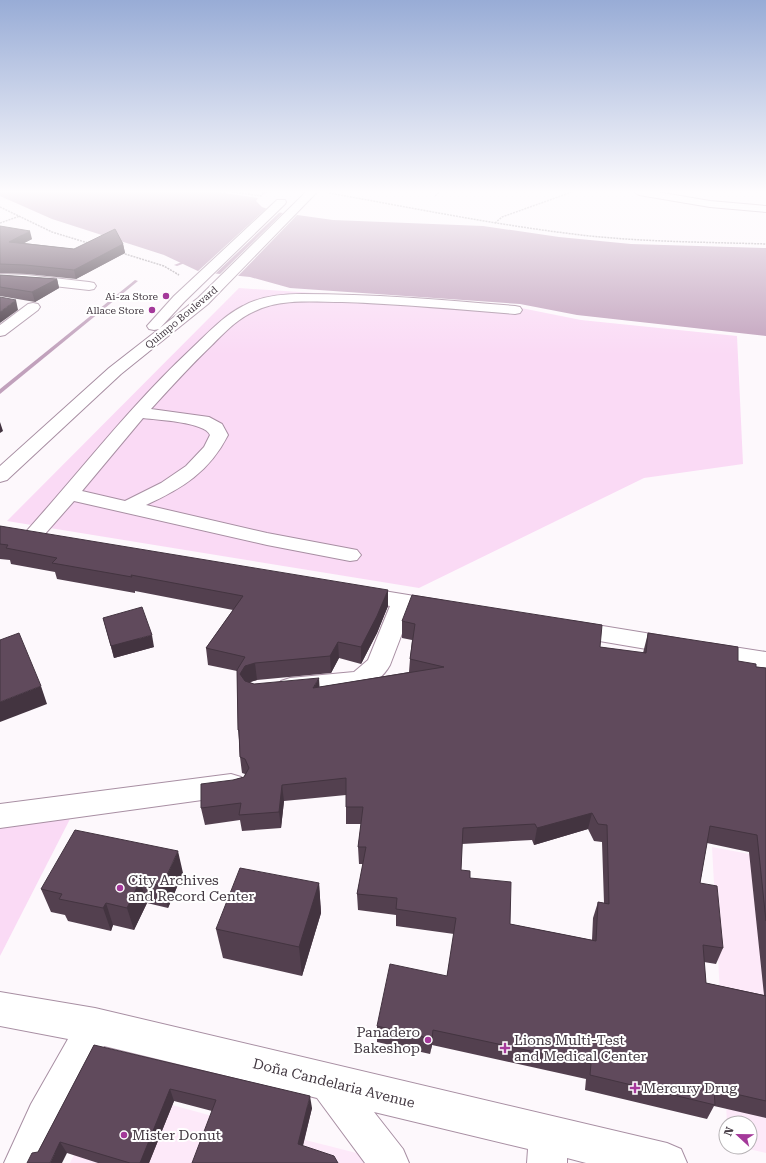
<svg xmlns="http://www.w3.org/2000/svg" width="766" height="1163" font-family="'Roboto Serif',serif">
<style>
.built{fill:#fde9f9}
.green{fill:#fadaf5}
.water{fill:#c1a1bc}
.pier{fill:#fdf8fc}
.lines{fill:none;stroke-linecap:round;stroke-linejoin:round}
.stream{fill:#c1a1bc;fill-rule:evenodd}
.minor-casing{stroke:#a88fa3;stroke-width:2}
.major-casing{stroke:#a88fa3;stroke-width:2}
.path{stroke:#a7a0a6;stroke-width:1.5;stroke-dasharray:2 1;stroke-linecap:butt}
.minor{fill:#fff;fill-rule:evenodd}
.major{fill:#fff;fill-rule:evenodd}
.wall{fill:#53404f;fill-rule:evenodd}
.shaded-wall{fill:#433440}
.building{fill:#604a5c;stroke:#433440;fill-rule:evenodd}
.poi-dot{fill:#a4399a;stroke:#fff;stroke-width:1.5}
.labels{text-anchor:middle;stroke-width:4;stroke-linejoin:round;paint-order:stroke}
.far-poi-label{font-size:10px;fill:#433942;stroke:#fff;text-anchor:end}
.far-street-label{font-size:10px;fill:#433942;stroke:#fff}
.near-poi-label{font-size:14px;fill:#433942;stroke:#fff;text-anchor:start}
.near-street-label{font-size:14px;fill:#433942;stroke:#fff}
</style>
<rect width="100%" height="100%" fill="#fdf8fc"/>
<!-- built -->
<g class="built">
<polygon points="712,847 766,857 766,1153 740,1147 750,1147 750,1123 727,1123"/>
<polygon points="106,1087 238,1123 396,1163 70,1163"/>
</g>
<!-- green -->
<g class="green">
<polygon points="239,288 511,306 581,320 737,336 743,464 644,478 419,588 7,521"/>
<polygon points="70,819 0,956 0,826"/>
</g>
<!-- water -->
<polygon class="water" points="0,192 218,192 258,198 256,201 262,207 276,212 333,220 483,226 559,237 631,244 766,248 766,336 577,315 520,304 290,288 250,277 200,272 164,255 52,219 0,196"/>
<!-- pier -->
<g class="pier">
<polygon points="268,207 281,211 214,275 197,272"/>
<polygon points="284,212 298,214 237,277 219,275"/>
</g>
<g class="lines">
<!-- stream -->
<g class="stream">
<polygon points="265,192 269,192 262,195 262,193"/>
<polygon points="190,259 193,260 177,266 174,265"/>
<polygon points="135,280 138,281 0,394 0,389"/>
</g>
<defs>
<g id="minor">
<polygon points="634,192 657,192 710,201 766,206 766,212 710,207 639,195"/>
<polygon points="0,274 27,275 89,282 94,283 96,286 94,289 89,290 27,283 0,282"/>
<path d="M302 294C373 294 444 300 515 306L520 307 522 310 520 313 515 314C457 309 400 304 342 302 314 302 281 298 255 311 238 318 225 332 212 345 191 365 171 387 151 409L209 417 222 424 228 435C209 472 183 488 146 505L267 533 357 550 361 555 357 560 350 561 267 545 74 501 37 543 30 545 23 543 20 539 23 535C79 473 129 407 190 350 206 335 223 316 243 306 261 296 282 294 302 294ZM143 418C158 420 205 422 210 435L204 447 186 466 161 483 125 501 82 491Z"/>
<polygon points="33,303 38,304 40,307 38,310 5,335 0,336 0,325 28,304"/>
<path d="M359 587 439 600 447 602 450 607 447 612 439 614 411 610 390 665C384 676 373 685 361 689L290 696 281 693 277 687 281 681 290 678 354 672 368 660 390 606 351 599 348 594 351 589Z"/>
<polygon points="572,621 676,638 684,640 688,646 684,652 676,654 564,635 560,629 564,623"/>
<polygon points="708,643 766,652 766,668 699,657 696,651 699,645"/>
<polygon points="231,774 241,777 245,785 241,793 231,796 0,828 0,804"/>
<polygon points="0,992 95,1008 667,1143 681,1149 687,1163 586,1163 567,1158 567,1163 527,1163 528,1149 374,1112 403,1149 409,1163 365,1163 317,1098 104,1046 59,1132 44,1163 4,1163 31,1104 68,1039 0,1026"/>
</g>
<polygon id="major" points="306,192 317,192 208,304 121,374 7,480 0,482 0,466 109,368 159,329 154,330 149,329 147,326 174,296 277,200 285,200 286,202 285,204 184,302 160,328 198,298"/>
</defs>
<!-- minor casing -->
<use href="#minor" class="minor-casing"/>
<!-- major casing -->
<use href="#major" class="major-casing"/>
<!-- path -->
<g class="path">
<polyline points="233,192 262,196"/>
<path d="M329 193C413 208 496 225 581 235 642 242 704 242 766 244"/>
<polyline points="435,196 439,192"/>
<polyline points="0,207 52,232 88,243"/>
<polyline points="0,223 20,216"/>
<polyline points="495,223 502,217 572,192"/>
<polyline points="122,253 164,266 179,275"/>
</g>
<!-- minor -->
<use href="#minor" class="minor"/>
<!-- major -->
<use href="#major" class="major"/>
</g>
<!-- wall -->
<g class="wall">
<polygon points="0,226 32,239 24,243 74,249 123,244 125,253 76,279 27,274 0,273"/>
<polygon points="0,275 57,279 59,288 35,302 0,296"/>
<path d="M0 526 388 606 377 633 361 664 339 658 331 673 257 680 249 682 254 684 319 687 409 672 410 659 412 640 402 638V621L600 647 643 653 648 633 738 661 756 667 766 668V1118L714 1106 707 1119 585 1090 586 1079 432 1045 430 1054 377 1042V1026L447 976 454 934 396 926V915L358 910 357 894 363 864H359L358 847 361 824H346V795L284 801 281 828 242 831 240 820 205 825 201 808 233 780 244 777 245 774 242 773 240 757 239 740 238 730 237 671 208 665 206 648 233 610 135 591V593L57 579 55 572 11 564 10 560 0 559ZM588 829 594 841 602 842 604 903 598 902 593 918 592 940 510 924 470 878 461 870 462 844 532 840 534 845ZM707 843 749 852 764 995 706 983 704 962 716 964 723 948 700 883Z"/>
<polygon points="103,618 154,647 114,658"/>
<polygon points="183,873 168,908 147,903 134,930 113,925 111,931 68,921 65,915 51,912 41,889"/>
<polygon points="319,883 321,913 302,976 223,958 216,929"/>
<polygon points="94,1045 312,1108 303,1146 338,1163 212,1111 174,1101 149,1163 98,1163 67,1153 38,1152"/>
</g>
<!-- shaded-wall -->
<g class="shaded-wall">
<polygon points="30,231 32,239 11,250 9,242"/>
<polygon points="123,244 125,253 76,279 74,270"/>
<polygon points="57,279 59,288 35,302 32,292"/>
<polygon points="16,300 18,310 0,323 0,312"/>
<polygon points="0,422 3,431 0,433"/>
<polygon points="388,590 388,606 377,633 361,664 361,647"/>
<polygon points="152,635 154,647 114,658 111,646"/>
<polygon points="338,642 339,658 331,673 330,656"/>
<polygon points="255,663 257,680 248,683 243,691 240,674 245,666"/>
<polygon points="319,678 320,694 313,688"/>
<polygon points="41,686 47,704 0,722 0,702"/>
<polygon points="282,785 284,801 281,828 279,812"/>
<polygon points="592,813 588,829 534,845 537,828"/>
<polygon points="178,851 183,873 168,908 162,886"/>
<polygon points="140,881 147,903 134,930 127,908"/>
<polygon points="319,883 321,913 302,976 299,947"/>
<polygon points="106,903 113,925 111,931 103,908"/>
<polygon points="433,1030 432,1045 430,1054 432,1039"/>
<polygon points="170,1089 174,1101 149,1163 140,1163"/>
<polygon points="310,1096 312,1108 300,1156 298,1144"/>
<polygon points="60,1142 67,1153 62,1163 50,1163"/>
</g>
<!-- building -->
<g class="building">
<polygon points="0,226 30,231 9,242 74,249 115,229 123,244 74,270 25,265 0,264"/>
<polygon points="0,275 57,279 32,292 0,287"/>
<polygon points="0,297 16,300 0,312"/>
<path d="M0 526 388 590 377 616 361 647 338 642 330 656 255 663 245 666 240 674 245 681 254 684 319 678 313 688 444 667 410 659 415 624 402 621 412 595 602 625 600 647 646 653 648 633 738 647V661L756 664V667L766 668V921L757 835 710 826 700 883 717 886 723 948 703 945 706 983 766 996V1101L714 1089 715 1105 590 1075 591 1064 433 1030 432 1039 377 1026 390 964 447 976 456 918 396 909 397 898 357 894 366 847H358L363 807H346V778L282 785 279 812 239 815 241 803 201 808V784L233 780 244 777 249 768 245 759 240 757 239 730H238L237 670 245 657 206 648 243 596 131 575 132 577 52 563 57 558 6 548 8 545 0 544ZM592 813 598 824 607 825 609 904 598 902 596 941 510 924 511 882 470 878V871L461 870 463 828 535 824 537 828Z"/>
<polygon points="142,607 152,635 111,646 103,618"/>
<polygon points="19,633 41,686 0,702 0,640"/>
<polygon points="75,830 178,851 162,886 140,881 127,908 106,903 103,908 59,899 62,894 41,889"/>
<polygon points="240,868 319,883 299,947 216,929"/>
<polygon points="94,1045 310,1096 298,1144 334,1156 338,1163 192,1163 216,1100 170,1089 140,1163 130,1163 60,1142 50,1163 27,1163 32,1153 38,1152"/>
</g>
<!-- sky -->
<linearGradient id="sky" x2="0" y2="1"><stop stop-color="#98acd6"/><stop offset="0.54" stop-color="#fefcfe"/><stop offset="1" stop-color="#fefcfe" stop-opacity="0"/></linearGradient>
<rect width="766" height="355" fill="url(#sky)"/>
<!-- markers -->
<g class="poi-dot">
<circle cx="166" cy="296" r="4"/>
<circle cx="152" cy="310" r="4"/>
<circle cx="120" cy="888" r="4"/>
<circle cx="428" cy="1040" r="4"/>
<path d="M503 1042h4v4h4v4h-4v4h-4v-4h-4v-4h4z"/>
<path d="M633 1082h4v4h4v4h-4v4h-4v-4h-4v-4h4z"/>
<circle cx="124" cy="1135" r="4"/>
</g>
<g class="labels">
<!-- far-poi labels -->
<g class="far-poi-label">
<text x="158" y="300">Ai-za Store</text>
<text x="144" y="314">Allace Store</text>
</g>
<!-- far-street labels -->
<g class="far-street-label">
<text transform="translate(181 317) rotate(-40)" y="4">Quimpo Boulevard</text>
</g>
<!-- near-poi labels -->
<g class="near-poi-label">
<text x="128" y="885">City Archives<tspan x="128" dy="16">and Record Center</tspan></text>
<text x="420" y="1037" text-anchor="end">Panadero<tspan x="420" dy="16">Bakeshop</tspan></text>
<text x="514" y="1045">Lions Multi-Test<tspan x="514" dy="16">and Medical Center</tspan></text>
<text x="643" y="1093">Mercury Drug</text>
<text x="132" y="1140">Mister Donut</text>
</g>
<!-- near-street labels -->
<g class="near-street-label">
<text transform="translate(334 1083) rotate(14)" y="5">Doña Candelaria Avenue</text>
</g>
</g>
<!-- north arrow -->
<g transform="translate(738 1135) rotate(292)"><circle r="19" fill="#ffffff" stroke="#b4b0b3"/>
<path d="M0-3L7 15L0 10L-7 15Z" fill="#a4399a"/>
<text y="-6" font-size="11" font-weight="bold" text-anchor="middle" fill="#433942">N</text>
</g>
</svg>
